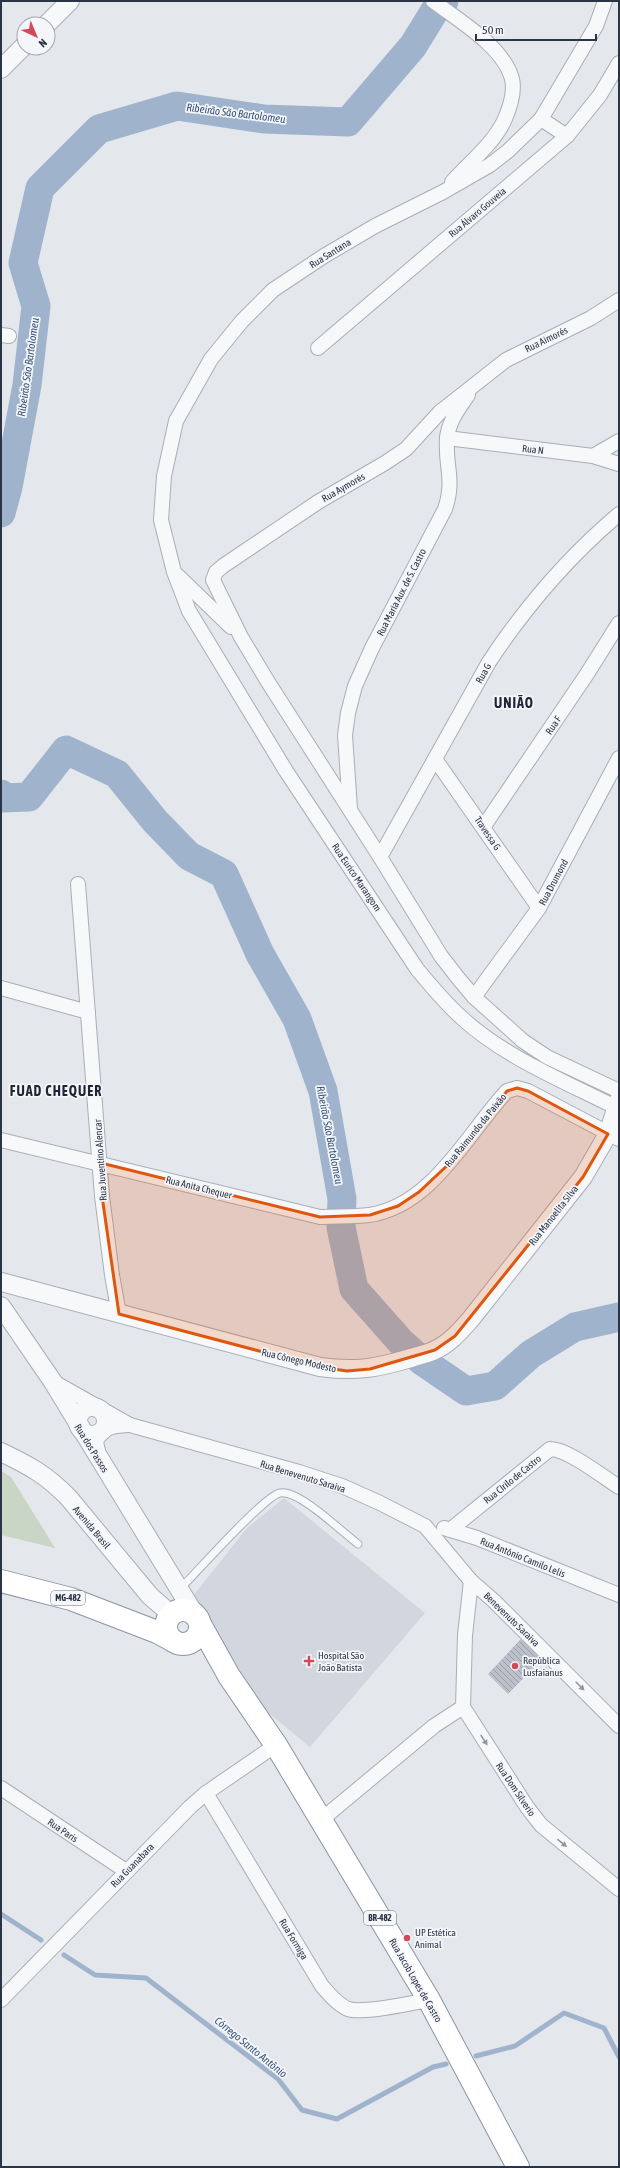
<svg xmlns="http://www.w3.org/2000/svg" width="620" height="2168" font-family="'Asap Condensed',sans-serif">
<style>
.built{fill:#d2d6de}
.green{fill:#c9d6c5}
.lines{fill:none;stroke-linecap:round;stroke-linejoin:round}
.stream{stroke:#9fb4cc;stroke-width:5}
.river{stroke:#9fb4cc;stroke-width:29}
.building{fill:url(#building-back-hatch)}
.service-casing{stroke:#a9aeb7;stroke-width:9}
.minor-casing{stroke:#a9aeb7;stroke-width:16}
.tertiary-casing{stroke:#a9aeb7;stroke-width:20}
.trunk-casing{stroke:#8b94a3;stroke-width:24}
.service{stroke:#f7f8fa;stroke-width:7}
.minor{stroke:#f7f8fa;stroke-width:14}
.tertiary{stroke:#f7f8fa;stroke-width:18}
.trunk{stroke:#fff;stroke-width:22}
.oneway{fill:#9196a0}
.marked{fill:#df570f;fill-opacity:0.2;stroke:#df570f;stroke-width:3;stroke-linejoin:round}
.poi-dot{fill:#d1495b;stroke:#f4f6f9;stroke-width:1.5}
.labels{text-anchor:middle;stroke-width:3.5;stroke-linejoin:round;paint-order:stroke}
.shield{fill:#f4f6f9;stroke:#676e7b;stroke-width:1}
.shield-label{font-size:9px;font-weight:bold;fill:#2b3445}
.street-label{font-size:10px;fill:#2b3445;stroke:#f4f6f9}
.poi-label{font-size:10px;fill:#2b3445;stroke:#f4f6f9;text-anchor:start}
.water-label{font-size:11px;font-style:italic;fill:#34527a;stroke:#f4f6f9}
.district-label{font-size:14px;font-weight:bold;letter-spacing:1px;fill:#1d2536;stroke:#f4f6f9}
</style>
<defs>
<pattern id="building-back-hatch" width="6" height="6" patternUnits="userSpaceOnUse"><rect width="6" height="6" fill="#bbc0ca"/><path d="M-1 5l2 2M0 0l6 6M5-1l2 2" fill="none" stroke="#989da6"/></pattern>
</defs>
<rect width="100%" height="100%" fill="#e4e7ec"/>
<!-- built -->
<polygon class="built" points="284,1498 425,1613 310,1747 265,1710 193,1596 247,1528"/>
<!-- green -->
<polygon class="green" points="1,1471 11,1477 55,1548 1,1535"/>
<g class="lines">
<!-- stream -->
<g class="stream">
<polyline points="1,1914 41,1940"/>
<polyline points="64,1955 95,1975 146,1978 278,2079 302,2110 337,2119 433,2067 446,2064"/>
<polyline points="476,2056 515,2046 564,2013 604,2028 619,2057"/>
</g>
<!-- river -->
<g class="river">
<polyline points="1,513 8,487 27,385 36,306 23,263 40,188 99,129 177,106 264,119 348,122 413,46 434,12 444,1"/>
<polyline points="1,794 2,798 29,797 66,750 117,774 155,821 189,856 224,874 260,954 297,1019 323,1091 342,1199 341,1227 354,1289 401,1342 422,1361 466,1391 495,1386 531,1354 575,1327 619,1317"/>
</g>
</g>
<!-- building -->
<polygon class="building" points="521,1639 542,1659 508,1694 488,1674"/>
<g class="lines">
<defs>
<path id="service" d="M180 1589C196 1573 264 1496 280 1493 283 1492 290 1494 292 1495 312 1503 340 1530 358 1544"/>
<g id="minor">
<path d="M433 1C458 20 504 47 512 79 515 92 509 110 504 121 493 144 469 163 452 182"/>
<path d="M605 1 596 26 541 119 508 151 490 165 443 192 375 226 324 256 273 290 242 321 211 359 176 421 164 476 161 520 174 572 189 611 286 771 417 969C431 986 445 1003 462 1018 504 1057 566 1082 617 1108"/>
<polyline points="541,119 567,136"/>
<polyline points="619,300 591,318 506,360 440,412 406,449 385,463 318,502 223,566 216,572 213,580 241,637 268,682 380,857 441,956 458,978 474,997 523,1041 547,1057 619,1091"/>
<polyline points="1,335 9,336"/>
<polyline points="318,348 567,136 600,95 619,63"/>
<polyline points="447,438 593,456 619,464"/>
<polyline points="593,456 619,441"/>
<polyline points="177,575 231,627"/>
<polyline points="435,759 539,908"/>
<path d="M350 809 345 735 348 713 355 686 372 648 445 509C455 479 445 467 447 439 448 422 459 408 468 395"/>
<polyline points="484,826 587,674 619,623"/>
<path d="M380 857 489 662C526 606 567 558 619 514"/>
<polyline points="78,884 102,1196 112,1275 119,1314"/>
<polyline points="1,988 88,1012"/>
<polyline points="474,997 539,908 619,758"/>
<path d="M1 1140 320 1217C336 1216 353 1217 369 1215 432 1206 467 1134 507 1091L517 1088 528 1091 619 1139"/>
<polyline points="54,1382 130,1425 299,1472 342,1486 380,1503 425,1526 471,1581 494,1601 619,1726"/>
<path d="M99 1455 96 1442C102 1426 114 1426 130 1425"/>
<polyline points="444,1528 477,1538 619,1595"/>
<path d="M450 1530 550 1449C568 1449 603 1477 619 1487"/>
<polyline points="463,1707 527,1807 541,1825 619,1889"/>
<polyline points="1,1788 126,1871"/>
<path d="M206 1793 322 1986C329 1994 338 2005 348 2009 364 2014 410 2003 429 2000"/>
<polyline points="321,1820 434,1726 463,1707 465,1635 471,1581"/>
<polyline points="1,2000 190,1807 206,1793 276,1745"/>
</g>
<g id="tertiary">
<polyline points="47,24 70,1"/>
<polyline points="1,69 24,46"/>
<path d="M1 1282 320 1367C356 1372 377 1368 411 1358 419 1355 428 1354 435 1350 449 1344 460 1331 470 1320L583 1177 608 1134 619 1100"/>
<polyline points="1,1306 53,1382 195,1615"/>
<circle cx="92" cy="1421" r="14"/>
<path d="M1 1452C30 1466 45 1474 68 1497L150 1596 172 1615"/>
</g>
<g id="trunk">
<polyline points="1,1581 71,1599 157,1632 172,1640"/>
<circle cx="183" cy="1627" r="17"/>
<polyline points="200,1624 229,1676 276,1745 429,2000 518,2167"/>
</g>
</defs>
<!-- service casing -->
<use href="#service" class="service-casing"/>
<!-- minor casing -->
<use href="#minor" class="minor-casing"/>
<!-- tertiary casing -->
<use href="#tertiary" class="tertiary-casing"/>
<!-- trunk casing -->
<use href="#trunk" class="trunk-casing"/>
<!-- service -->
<use href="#service" class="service"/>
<!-- minor -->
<use href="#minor" class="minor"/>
<!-- tertiary -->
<use href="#tertiary" class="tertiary"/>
<!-- trunk -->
<use href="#trunk" class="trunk"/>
</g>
<!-- one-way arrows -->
<defs><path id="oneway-solid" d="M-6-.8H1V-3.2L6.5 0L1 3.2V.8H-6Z"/></defs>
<g class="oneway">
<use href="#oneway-solid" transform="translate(580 1686) rotate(45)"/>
<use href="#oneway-solid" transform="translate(484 1740) rotate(57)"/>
<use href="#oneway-solid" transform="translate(562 1843) rotate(39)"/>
</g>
<!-- marked area -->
<path class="marked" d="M517 1088 528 1091 608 1134 583 1177 455 1336 435 1350 370 1369 347 1371 320 1367 119 1314 102 1196 101 1163 320 1217 370 1215 398 1206 419 1192 452 1161 507 1091Z"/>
<!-- markers -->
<g class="poi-dot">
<path d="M307 1655h4v4h4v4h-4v4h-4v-4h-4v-4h4z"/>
<circle cx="515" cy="1666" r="4"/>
<circle cx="407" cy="1938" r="4"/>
</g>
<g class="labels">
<!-- shield labels -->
<g class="shield">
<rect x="51" y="1591" width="34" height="14" rx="3"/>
<rect x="364" y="1911" width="32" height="14" rx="3"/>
</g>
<g class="shield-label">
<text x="68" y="1601">MG-482</text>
<text x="380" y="1921">BR-482</text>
</g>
<!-- street labels -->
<g class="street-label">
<text transform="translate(477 212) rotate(-40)" y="4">Rua Álvaro Gouveia</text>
<text transform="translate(330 253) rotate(-32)" y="4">Rua Santana</text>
<text transform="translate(546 339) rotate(-26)" y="4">Rua Aimorés</text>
<text transform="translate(533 449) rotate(7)" y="4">Rua N</text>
<text transform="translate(343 487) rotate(-30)" y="4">Rua Aymorés</text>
<text transform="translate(401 592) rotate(-63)" y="4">Rua Maria Aux. de S. Castro</text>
<text transform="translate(483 673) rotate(-61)" y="4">Rua G</text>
<text transform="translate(553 725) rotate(-56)" y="4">Rua F</text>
<text transform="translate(488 833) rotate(56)" y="4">Travessa G</text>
<text transform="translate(357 877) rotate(56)" y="4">Rua Eurico Marangom</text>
<text transform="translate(553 882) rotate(-62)" y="4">Rua Drumond</text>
<text transform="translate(475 1130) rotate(-51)" y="4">Rua Raimundo da Paixão</text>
<text transform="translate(100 1160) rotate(-94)" y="4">Rua Juventino Alencar</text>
<text transform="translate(199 1187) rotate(14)" y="4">Rua Anita Chequer</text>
<text transform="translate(553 1215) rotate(-52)" y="4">Rua Manoelita Silva</text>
<text transform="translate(299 1360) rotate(13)" y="4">Rua Cônego Modesto</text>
<text transform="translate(92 1448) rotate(58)" y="4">Rua dos Passos</text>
<text transform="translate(303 1476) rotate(17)" y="4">Rua Benevenuto Saraiva</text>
<text transform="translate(512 1479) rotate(-39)" y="4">Rua CIrilo de Castro</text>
<text transform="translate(92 1527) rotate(50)" y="4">Avenida Brasil</text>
<text transform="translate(523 1557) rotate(22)" y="4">Rua Antônio Camilo Lelis</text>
<text transform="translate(512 1619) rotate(44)" y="4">Benevenuto Saraiva</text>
<text transform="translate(516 1789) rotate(56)" y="4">Rua Dom Silverio</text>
<text transform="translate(63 1830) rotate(34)" y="4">Rua Paris</text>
<text transform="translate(132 1865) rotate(-46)" y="4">Rua Guanabara</text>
<text transform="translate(294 1939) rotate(59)" y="4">Rua Formiga</text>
<text transform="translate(416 1980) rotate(60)" y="4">Rua Jacob Lopes de Castro</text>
</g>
<!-- poi labels -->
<g class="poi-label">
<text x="318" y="1659">Hospital São<tspan x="318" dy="12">João Batista</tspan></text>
<text x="523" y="1664">República<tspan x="523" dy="12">Lusfaianus</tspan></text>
<text x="415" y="1936">UP Estética<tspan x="415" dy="12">Animal</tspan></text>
</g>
<!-- water labels -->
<g class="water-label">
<text transform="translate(236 113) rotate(7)" y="4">Ribeirão São Bartolomeu</text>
<text transform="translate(28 367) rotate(-82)" y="4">Ribeirão São Bartolomeu</text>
<text transform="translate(330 1135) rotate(79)" y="4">Ribeirão São Bartolomeu</text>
<text transform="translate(251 2047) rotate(39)" y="4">Córrego Santo Antônio</text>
</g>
<!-- district labels -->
<g class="district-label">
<text x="514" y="708">UNIÃO</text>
<text x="56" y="1096">FUAD CHEQUER</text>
</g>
</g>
<!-- border -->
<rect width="620" height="2168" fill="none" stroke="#2b3445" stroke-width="4"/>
<!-- north arrow -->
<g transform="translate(36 36) rotate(136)"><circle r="19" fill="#f4f6f9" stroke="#a4a8b1"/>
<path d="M0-3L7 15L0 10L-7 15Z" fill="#d1495b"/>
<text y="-6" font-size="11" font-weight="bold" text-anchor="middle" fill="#2b3445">N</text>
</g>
<!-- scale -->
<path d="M476 34v6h120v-6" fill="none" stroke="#2b3445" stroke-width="2"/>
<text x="482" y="34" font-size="12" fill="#2b3445" stroke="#f4f6f9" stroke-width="3" paint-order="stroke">50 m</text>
</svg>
